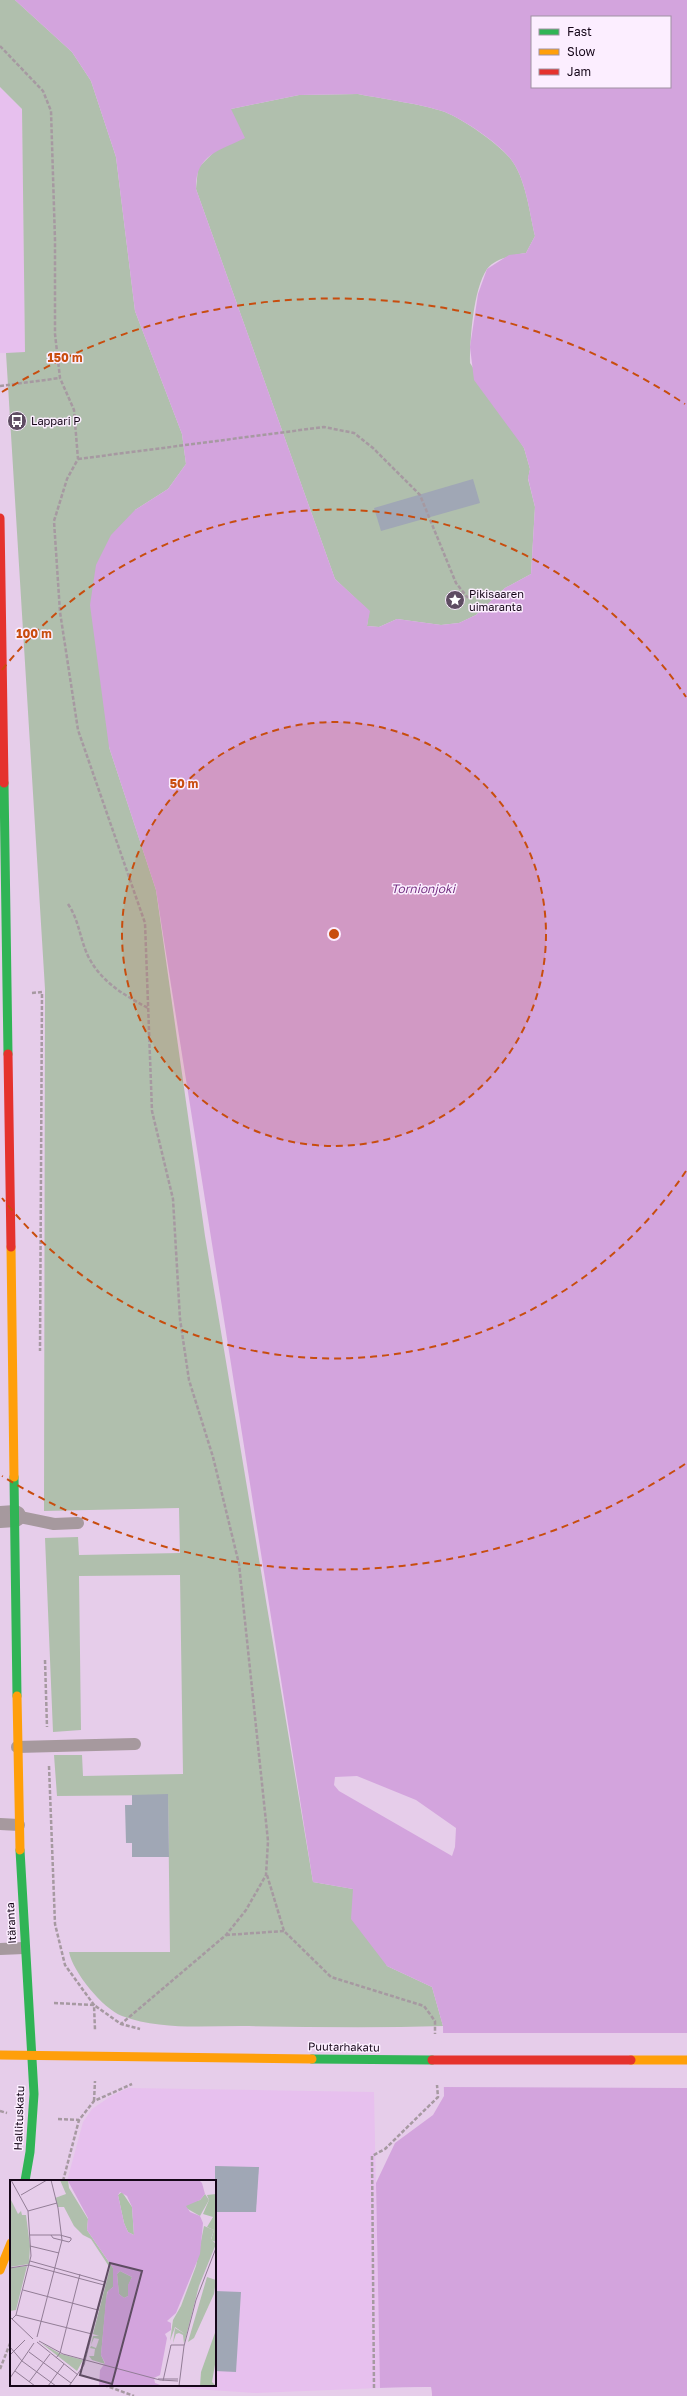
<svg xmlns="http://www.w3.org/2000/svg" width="687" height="2396" font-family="'Golos Text',sans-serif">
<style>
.built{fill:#e7c0ee}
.green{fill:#b0bfad}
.water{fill:#d3a4dd;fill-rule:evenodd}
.pier{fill:#e6cdea}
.building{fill:#a0a7b5}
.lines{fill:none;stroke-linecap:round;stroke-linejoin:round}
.path{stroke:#a699a1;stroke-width:2.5;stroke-dasharray:4 2;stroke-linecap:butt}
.lane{stroke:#a6999e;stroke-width:12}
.street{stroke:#a6999e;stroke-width:22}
.fast{stroke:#30b455;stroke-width:9}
.slow{stroke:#ff9f0a;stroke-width:9}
.jam{stroke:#e5322d;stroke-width:9}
.slow-bridge{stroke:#ff9f0a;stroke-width:9}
.jam-bridge{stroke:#e5322d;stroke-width:9}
.ring{fill:none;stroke:#c84d0e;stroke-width:2;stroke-dasharray:7 5}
.labels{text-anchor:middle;stroke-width:3;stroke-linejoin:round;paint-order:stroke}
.poi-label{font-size:11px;fill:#150618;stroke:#fceeff;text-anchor:start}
.street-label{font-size:11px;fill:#150618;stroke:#fceeff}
.water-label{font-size:12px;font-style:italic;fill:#773384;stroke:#fceeff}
.inset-road{fill:none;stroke:#927d96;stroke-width:1}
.view{fill:#5e4c62;fill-opacity:0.15;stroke:#5e4c62;stroke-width:2}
.inset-edge{fill:none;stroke:#150618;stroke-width:2}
.centre{fill:#c84d0e;stroke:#fceeff;stroke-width:2}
.ring-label{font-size:12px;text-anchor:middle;font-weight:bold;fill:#c84d0e;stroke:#fceeff;stroke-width:3;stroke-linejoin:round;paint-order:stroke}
</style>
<rect width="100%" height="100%" fill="#e6cdea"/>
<!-- built -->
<g class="built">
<polygon points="0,87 22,109 25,353 0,353"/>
<polygon points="128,2088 374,2092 380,2388 255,2393 180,2388 169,2385 215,2385 215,2181 67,2181 83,2122 92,2109 111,2096"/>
</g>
<!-- green -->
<g class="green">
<path d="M0 0H15L72 52 91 81 116 157 135 311 182 434 186 464 168 489 135 510 109 747 156 890 205 1236 313 1882 353 1889 387 1966 432 1987 443 2026C376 2028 309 2027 242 2026 202 2026 160 2030 122 2016 102 2008 73 1972 69 1952H170L168 1795 57 1796 54 1755H82L83 1776 183 1774 180 1575 79 1576 81 1730 53 1732 45 1538 78 1537 79 1555 180 1553 179 1508 44 1511 45 989 6 353 25 352 22 109 0 87Z"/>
<path d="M358 94C383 99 422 104 445 112 464 120 496 142 510 158 526 178 529 211 535 236L526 253C514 255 495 258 487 269 473 290 470 339 470 363L524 448 530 469 528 479 535 507 531 574 505 588 476 615 459 623 441 625 397 619 379 627 367 626 369 611 335 579 196 189 198 168 213 153 231 109 299 95Z"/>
</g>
<!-- water -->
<path class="water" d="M15 0H687V2396H432L431 2387 380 2388 376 2183 395 2143 433 2115 444 2096 443 2026 432 1987 387 1966 351 1919 353 1889 313 1882 156 890 109 747 90 605 96 565 111 535 135 510 168 489 186 464 182 434 135 311 116 157 91 81 72 52ZM532 17H670V87H532ZM358 94C383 99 422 104 445 112 464 120 497 142 510 158 526 178 529 211 535 236L526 253 509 255 487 269 478 294 470 347 474 380 524 448 530 469 528 478 535 507 531 574 505 588 476 615 459 623 441 625 397 619 379 627 367 626 370 611 335 579 196 189C195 155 219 151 245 138L231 109 299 95ZM357 1776 416 1800 456 1828 455 1847 452 1856 339 1791 334 1785 335 1777Z"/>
<!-- pier -->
<g class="pier">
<polygon points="441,2033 687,2033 687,2088 442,2087"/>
<polygon points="431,2387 432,2396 430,2396 430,2389 380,2390 378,2388"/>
</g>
<!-- building -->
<g class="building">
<polygon points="473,479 480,503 381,531 374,508"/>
<polygon points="168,1794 169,1857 132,1857 132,1843 126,1843 125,1805 132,1805 132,1795"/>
<polygon points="215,2166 259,2167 256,2212 215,2212"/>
<polygon points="215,2291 241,2292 236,2372 215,2371"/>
</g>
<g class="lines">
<!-- path -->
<g class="path">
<polyline points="0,46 43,91 51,111 55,240 55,334 60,378 74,410 78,459 67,479 54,521 60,612 78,730 145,923 152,1111 173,1199 180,1319 189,1380 213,1457 239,1564 268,1841 266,1875 246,1910 226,1935 121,2024"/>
<polyline points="0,386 60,378"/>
<polyline points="78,459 324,427 354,433 373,448 420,495 456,583 468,598"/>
<path d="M68 904C79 920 80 939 88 956 101 982 124 995 148 1008"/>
<polyline points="32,993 42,992 40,1351"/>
<polyline points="45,1660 47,1727"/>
<polyline points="49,1766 55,1924 65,1965 94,2005 95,2030"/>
<polyline points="267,1875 284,1931 331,1977 424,2006 435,2021 435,2034"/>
<polyline points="226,1935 284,1931"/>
<polyline points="54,2003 94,2005 121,2024 140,2029"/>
<polyline points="94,2101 95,2081"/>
<polyline points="0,2111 7,2113"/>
<polyline points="58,2119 79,2120 94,2101 132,2084"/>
<polyline points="63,2181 79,2120"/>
<polyline points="0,2369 11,2341"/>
<polyline points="104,2385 134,2396"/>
<polyline points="374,2388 372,2156 385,2149 438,2097 437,2085"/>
</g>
<!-- lane -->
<g class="lane">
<polyline points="15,1516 54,1524 78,1523"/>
<polyline points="17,1747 135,1744"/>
<polyline points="0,1824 19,1825"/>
<polyline points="0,1949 24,1948"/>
</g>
<!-- street -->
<polyline class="street" points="0,1517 15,1516"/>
<!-- fast -->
<g class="fast">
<polyline points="4,783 8,1054"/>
<polyline points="14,1477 17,1696"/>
<polyline points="20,1850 34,2094 30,2152 25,2181"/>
<polyline points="312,2059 432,2060"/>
</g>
<!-- slow -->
<g class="slow">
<polyline points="11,1247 14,1477"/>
<polyline points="17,1696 20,1850"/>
<polyline points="0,2055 312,2059"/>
<polyline points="0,2270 11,2243"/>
</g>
<!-- jam -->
<g class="jam">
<polyline points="0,518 4,783"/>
<polyline points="8,1054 11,1247"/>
</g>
<!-- slow-bridge -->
<polyline class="slow-bridge" points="631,2060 687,2060"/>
<!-- jam-bridge -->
<polyline class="jam-bridge" points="432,2060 631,2060"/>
</g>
<!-- distance rings -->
<circle cx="334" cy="934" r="212" fill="#c84d0e" fill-opacity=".12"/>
<g class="ring">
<circle cx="334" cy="934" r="212"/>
<path d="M686 1171A424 424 0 0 1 2 1198M2 670A424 424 0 0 1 686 697"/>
<path d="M685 1464A636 636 0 0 1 2 1476M2 392A636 636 0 0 1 685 404"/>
</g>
<!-- icons -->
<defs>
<symbol id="bus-disc" viewBox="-11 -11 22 22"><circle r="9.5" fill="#5e4c62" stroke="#fceeff"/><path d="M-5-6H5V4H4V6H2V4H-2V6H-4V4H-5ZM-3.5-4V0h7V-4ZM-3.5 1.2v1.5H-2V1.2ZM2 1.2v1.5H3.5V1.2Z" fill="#fff"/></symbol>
<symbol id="sight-disc" viewBox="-11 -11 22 22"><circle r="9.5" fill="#5e4c62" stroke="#fceeff"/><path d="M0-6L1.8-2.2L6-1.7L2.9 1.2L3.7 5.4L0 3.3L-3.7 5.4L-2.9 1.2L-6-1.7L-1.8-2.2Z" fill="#fff"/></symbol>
</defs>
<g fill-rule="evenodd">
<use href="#bus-disc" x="6" y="410" width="22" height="22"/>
<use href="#sight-disc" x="444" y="589" width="22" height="22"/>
</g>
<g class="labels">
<!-- poi labels -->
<g class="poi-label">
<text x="31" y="425">Lappari P</text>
<text x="469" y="598">Pikisaaren<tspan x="469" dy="13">uimaranta</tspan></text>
</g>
<!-- street labels -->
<g class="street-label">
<text transform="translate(11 1923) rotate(-93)" y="4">Itäranta</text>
<text transform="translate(344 2047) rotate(1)" y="4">Puutarhakatu</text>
<text transform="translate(19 2118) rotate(-88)" y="4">Hallituskatu</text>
</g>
<!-- water labels -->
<g class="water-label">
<text x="423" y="893">Tornionjoki</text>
</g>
</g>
<!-- overview -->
<g transform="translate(10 2180)">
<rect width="206" height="206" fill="#e6cdea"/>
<path d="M50 0H58L59 8 78 39 77 50 103 88V107L97 112 91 175 95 184 82 180 79 176H84L85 169 80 168 81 166 86 168 89 159 84 158 81 165 83 156H89L83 154 100 88 81 59 73 55 64 46 54 27H48L45 18 56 14ZM195 14 199 20 190 36 176 28V24L190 20ZM0 18 8 34 11 31 12 35H16L20 66 19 84 0 87ZM194 46 204 50 201 59 206 64 189 106 174 164 173 155 169 153 166 154 163 163 165 148 175 154 165 147 160 161 163 140 171 126 186 86ZM17 86 6 130 0 131V88ZM110 91 122 97 118 106V116L114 118 109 114 107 94ZM197 97 206 100 204 114 184 158 178 162ZM31 163 51 174 73 180 67 191Z" fill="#b0bfad"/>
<path d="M112 12 122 27 124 55 118 52 114 43 108 15ZM206 14V62L201 60 204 50 197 47 203 37 193 34 199 20 197 15ZM206 150V179L202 202 206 206H190L191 192Z" fill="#acc0a8"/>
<path d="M107 0H189L192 3 195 14 190 20 176 26 180 32 190 36 193 43 190 74 166 133 157 141 161 143V150L155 154 157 158 150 195 144 198 145 203 153 206H89L90 190 95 183 91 175 96 119 98 111 103 107V88L77 50 78 38 58 1ZM110 12 117 16 122 27 124 55 118 52 114 43 108 15ZM110 91 122 97 118 105V116L114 118 109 114 107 94Z" fill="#d3a4dd" fill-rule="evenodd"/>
<path class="inset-road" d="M1 0 18 31 21 76 6 135 2 139M11 15 37 0M18 31 47 23M20 55H50L61 58V60L59 62 43 58 41 55M20 66 49 73M20 81 95 102 74 185 59 206M0 88 19 85 94 105M13 110 88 130M6 135 82 154M0 137 23 159M27 157 52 60 48 28 41 0M29 161 53 174 150 200 168 201M27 162 68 195M0 167 12 181 46 206M19 172 61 203M0 175 15 160M46 178 50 173 70 94M5 191 25 206M0 198 24 163M148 199H168M153 201 161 165H174M19 202 40 174M38 206 54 184M169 206 174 166 186 120 206 68"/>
<path class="view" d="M100 83 132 91 102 204 70 195Z"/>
<rect width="206" height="206" class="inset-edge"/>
</g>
<circle cx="334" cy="934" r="6" class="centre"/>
<g class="ring-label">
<text x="65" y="362">150 m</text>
<text x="34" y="638">100 m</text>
<text x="184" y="788">50 m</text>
</g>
<!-- legend -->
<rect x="531" y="16" width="140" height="72" fill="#fceeff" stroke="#a091a3"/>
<rect x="539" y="29" width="20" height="6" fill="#30b455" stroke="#a091a3"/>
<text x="567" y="36" font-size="12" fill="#150618">Fast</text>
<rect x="539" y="49" width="20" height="6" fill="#ff9f0a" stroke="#a091a3"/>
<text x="567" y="56" font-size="12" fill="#150618">Slow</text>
<rect x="539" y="69" width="20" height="6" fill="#e5322d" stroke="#a091a3"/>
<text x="567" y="76" font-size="12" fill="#150618">Jam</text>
</svg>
